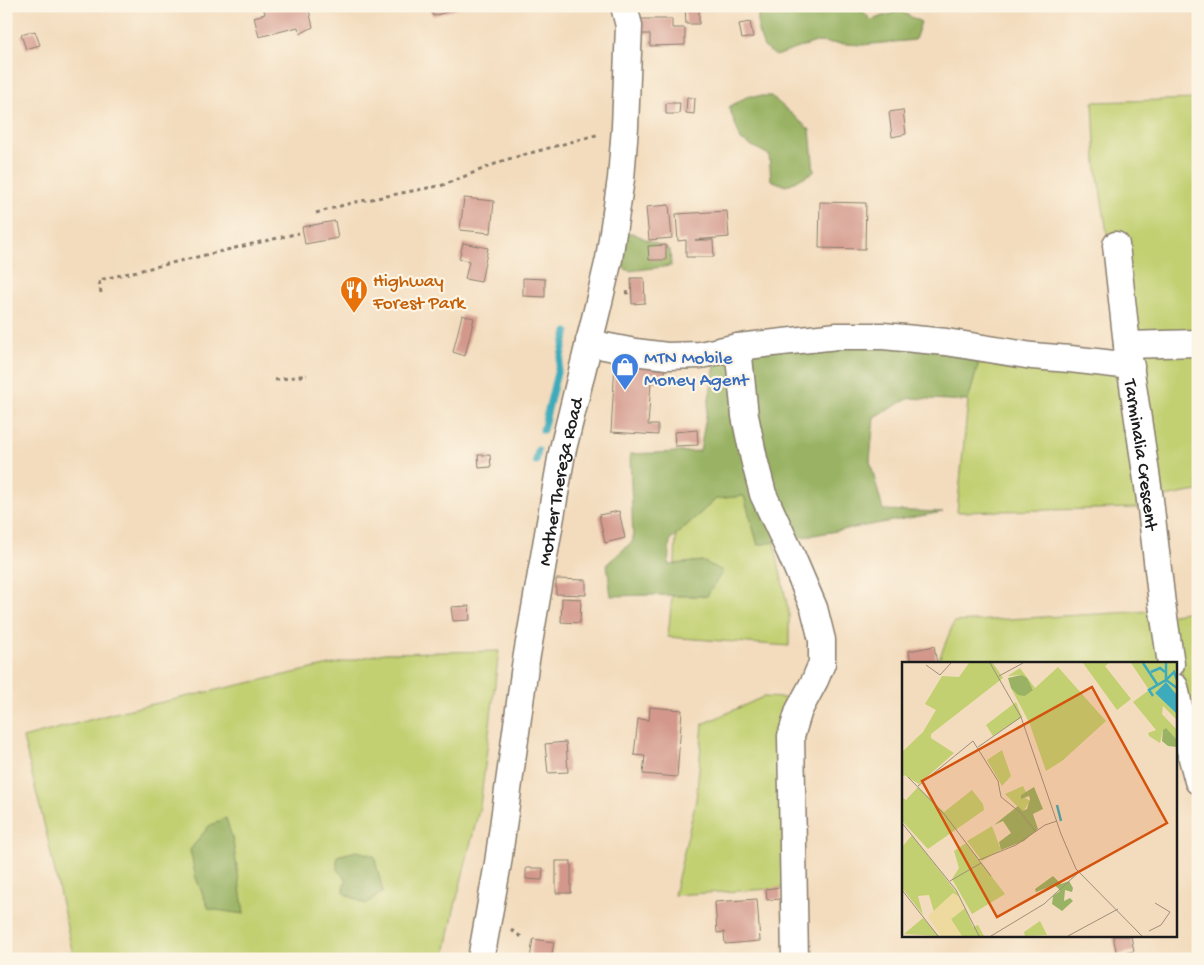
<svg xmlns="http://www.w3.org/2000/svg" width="1204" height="965" font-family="'Gochi Hand',sans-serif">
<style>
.green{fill:#c2d072;stroke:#6f7647}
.forest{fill:#99b264;stroke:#5a6740}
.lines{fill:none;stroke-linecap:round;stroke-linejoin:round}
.stream{stroke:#3dabbb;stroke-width:7}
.building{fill:#d3988b}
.minor-casing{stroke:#887c6c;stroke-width:29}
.path{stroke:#887c6c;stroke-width:3;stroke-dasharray:4 4;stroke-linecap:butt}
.minor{stroke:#fff;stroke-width:26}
.labels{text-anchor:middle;stroke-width:4.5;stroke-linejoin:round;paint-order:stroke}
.food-label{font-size:19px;fill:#c56008;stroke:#fcf5e5;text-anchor:start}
.shop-label{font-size:19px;fill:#366cbe;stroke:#fcf5e5;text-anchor:start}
.street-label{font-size:19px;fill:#1c1c1c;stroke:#fcf5e5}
.inset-river{fill:none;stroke:#3dabbb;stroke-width:2.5}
.inset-road{fill:none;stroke:#9d8f7d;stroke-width:1}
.view{fill:#d4530e;fill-opacity:0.15;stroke:#d4530e;stroke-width:2.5}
.inset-edge{fill:none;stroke:#1c1c1c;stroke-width:2.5}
</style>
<rect width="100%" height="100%" fill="#fcf5e5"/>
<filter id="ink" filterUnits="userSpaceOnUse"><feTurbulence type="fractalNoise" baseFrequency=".02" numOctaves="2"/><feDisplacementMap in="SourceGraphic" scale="10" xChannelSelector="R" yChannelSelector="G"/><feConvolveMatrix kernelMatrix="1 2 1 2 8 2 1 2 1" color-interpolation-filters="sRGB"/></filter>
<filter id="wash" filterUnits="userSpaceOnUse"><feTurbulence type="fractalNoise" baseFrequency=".0096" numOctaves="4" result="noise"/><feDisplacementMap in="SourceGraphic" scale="20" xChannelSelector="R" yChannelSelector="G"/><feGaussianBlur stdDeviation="1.12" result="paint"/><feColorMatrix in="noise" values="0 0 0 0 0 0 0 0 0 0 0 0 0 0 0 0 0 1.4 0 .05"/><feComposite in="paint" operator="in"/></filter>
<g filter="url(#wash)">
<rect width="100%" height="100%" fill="#f3dcbd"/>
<!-- green -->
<g class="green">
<polygon points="1198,99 1198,491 1185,493 1150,500 1096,164 1093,102"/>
<polygon points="1117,352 1138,508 957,512 968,401 981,354"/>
<polygon points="744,495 758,545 774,542 789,614 789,646 668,637 672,596 707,596 702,561 675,564 676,535 716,499"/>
<polygon points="1198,610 1198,740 1167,615"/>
<polygon points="1152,611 1170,664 940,664 939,659 954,622"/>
<polygon points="499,651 480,806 454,910 444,959 74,959 48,840 23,738 126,710 384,653"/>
<polygon points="763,697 786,698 787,888 674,895 696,800 703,724"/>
</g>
<!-- forest -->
<g class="forest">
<polygon points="758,6 858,6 871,20 900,11 921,22 915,40 862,45 816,42 776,56 764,47 758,31"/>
<polygon points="748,96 771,96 810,130 814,172 786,186 771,180 769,155 741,140 729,107"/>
<polygon points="632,233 670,250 671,266 629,271 602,256 607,235"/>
<polygon points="832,334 981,354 968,401 910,398 874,417 870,461 883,510 943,512 758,545 744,496 716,499 670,540 668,565 702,561 723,571 707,596 653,595 611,596 607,564 633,541 630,454 700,451 716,359"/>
<polygon points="226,818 233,841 244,914 209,909 196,878 190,850 209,826"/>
<polygon points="357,851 374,856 383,892 366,904 345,894 343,885 347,881 337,869 337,856"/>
</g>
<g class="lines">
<!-- stream -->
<g class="stream">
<polyline points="543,430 567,332"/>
<polyline points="536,461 538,450"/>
</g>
</g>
<g id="blocks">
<!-- building -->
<g class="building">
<polygon points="263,6 308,6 313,27 300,34 298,27 259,37 254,17 265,14"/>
<polygon points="430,6 464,6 464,7 433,16"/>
<polygon points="685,6 699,6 699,24 686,24"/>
<polygon points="641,19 672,19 672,28 685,28 685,45 650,46 650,34 641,34"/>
<polygon points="750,22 753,37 742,39 739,24"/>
<polygon points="35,31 40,45 26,49 21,35"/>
<polygon points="687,97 695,98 694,114 686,113"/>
<polygon points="666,103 680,103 679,114 666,114"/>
<polygon points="903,110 906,134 892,137 889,112"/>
<polygon points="464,198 494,201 491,233 460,230"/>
<polygon points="820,202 866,203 865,249 819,248"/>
<polygon points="669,205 672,238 649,240 646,207"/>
<polygon points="727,211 729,237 695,240 713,240 714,257 686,257 686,240 678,241 676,214"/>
<polygon points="335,221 338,238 305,244 302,227"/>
<polygon points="463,243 488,248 481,282 465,279 469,261 459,259"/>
<polygon points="666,245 666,260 649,260 648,246"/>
<polygon points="523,278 545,279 545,297 523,296"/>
<polygon points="631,278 644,278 645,303 632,304"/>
<polygon points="462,315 474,318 465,356 453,352"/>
<polygon points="615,363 665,366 664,382 651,382 648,425 658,425 658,435 611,432"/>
<polygon points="697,430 698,445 675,446 674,432"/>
<polygon points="478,455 490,455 491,467 479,468"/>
<polygon points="619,511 625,538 605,543 599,515"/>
<polygon points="556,579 586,580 586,595 556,594"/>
<polygon points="562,598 581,599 580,623 561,622"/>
<polygon points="469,606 470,620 453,621 451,607"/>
<polygon points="934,646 937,664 911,664 909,651"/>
<polygon points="650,707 682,710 677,777 643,774 645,756 634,755 638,719 649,720"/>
<polygon points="566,742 568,772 548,773 545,744"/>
<rect x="556" y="861" width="15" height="32"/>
<polygon points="526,868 543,868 542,880 526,879"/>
<polygon points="780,887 781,899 767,900 766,889"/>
<polygon points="757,899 760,941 725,944 724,932 717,933 715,902"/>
<polygon points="1113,936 1131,936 1134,951 1117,955"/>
<polygon points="533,939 554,942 551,959 530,959"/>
</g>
</g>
</g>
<g filter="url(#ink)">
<use href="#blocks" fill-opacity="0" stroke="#887c6c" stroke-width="1"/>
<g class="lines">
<defs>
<g id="minor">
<path id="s1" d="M1116 245 1127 345 1150 500 1162 604 1171 664"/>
<polyline points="589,341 604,346 635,352 667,356 700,355 738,347 837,336 883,336 946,342 1032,356 1070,359 1131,366"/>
<polyline points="1127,345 1198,343"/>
<polyline points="738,347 745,416 754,459 763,494 790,552 814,608 822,640 822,663 815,680 799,710 791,736 795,959"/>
<polyline points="1175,687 1181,716 1198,781"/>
<path id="s2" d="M481 959 498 863 525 666 562 453 598 306 609 259 621 179 625 127 629 26 624 6"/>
</g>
</defs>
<!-- minor casing -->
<use href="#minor" class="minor-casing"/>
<!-- path -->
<g class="path">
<polyline points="316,213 351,203 443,185 505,160 600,134"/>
<polyline points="101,293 99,280 299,233"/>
<polyline points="625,293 632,292"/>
<polyline points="275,380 307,375"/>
<polyline points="511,930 523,938"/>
</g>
<!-- minor -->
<use href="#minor" class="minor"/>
</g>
</g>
<!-- icons -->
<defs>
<symbol id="restaurant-pin" viewBox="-11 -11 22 30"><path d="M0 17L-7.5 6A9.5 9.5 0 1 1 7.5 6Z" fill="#e8710a" stroke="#fcf5e5"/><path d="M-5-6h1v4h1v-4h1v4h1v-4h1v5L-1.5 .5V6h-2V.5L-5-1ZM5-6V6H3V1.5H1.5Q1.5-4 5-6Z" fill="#fff"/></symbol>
<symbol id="shop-pin" viewBox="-11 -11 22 30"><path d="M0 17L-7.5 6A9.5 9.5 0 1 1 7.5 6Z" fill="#3f7fe0" stroke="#fcf5e5"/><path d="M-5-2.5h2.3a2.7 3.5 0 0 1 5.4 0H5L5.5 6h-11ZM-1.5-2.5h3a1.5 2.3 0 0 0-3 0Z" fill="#fff"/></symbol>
</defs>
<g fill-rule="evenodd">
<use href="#restaurant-pin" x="338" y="274" width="32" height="43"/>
<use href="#shop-pin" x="609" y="351" width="32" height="43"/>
</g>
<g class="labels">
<!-- food labels -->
<g class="food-label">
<text x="373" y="286">Highway<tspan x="373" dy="22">Forest Park</tspan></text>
</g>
<!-- shop labels -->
<g class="shop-label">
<text x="644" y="363">MTN Mobile<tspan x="644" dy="22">Money Agent</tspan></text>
</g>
<!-- street labels -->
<g class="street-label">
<text dy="7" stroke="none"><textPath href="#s1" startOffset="211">Tarminalia Crescent</textPath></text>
<text dy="7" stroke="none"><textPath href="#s2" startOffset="484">Mother Thereza Road</textPath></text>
</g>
</g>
<!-- overview -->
<g transform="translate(902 662)">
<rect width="275" height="275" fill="#f3dcbd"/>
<path d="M67 1H91L101 16 29 72V76L52 91 17 122 2 113 0 115V90L21 70 34 48 23 42 40 14 57 15ZM181 1H207L203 4 229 37 215 48ZM229 1H275V33L264 20 253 31 275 52V58L261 44 260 52 275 68V78L261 68 258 81 247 74 246 71 254 68 231 40 247 28ZM156 5 204 59 160 99 144 109 127 60 109 26 123 34 131 27 120 13 106 14 118 6 133 26ZM114 40 120 55 91 74 84 63ZM100 88 109 114 100 124 85 98ZM121 124 124 130 119 133 128 139 121 150 103 132ZM16 125 42 150 70 128 81 142 82 148 26 187 0 159V135L4 138ZM90 164 99 188 80 199 65 179ZM10 173 58 235 51 232 32 250 27 233 16 234 21 253 0 226V185ZM64 181 103 232 70 252 50 217 57 206 52 189ZM63 246 71 265 76 263 82 274H59L49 257ZM21 256 37 274 2 272ZM138 259 145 273 123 274 122 270Z" fill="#c2d072"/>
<path d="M120 13 125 16 131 28 123 34 116 33 109 26 106 16ZM264 66 275 78V85L266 84 260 79 261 68ZM132 125 141 147 131 152 136 167 122 179 99 188 97 180 109 171 101 159 92 163 116 144 121 149 125 147 128 137 127 134 119 137V133ZM151 214 159 222 167 219 171 226 170 230 163 228 162 239 168 236 171 239 160 249 150 242 151 234 158 229 156 226 152 223 134 230 133 227Z" fill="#99b264"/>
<path d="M51 231 58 235 63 246 49 257 60 274H39L26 254Z" fill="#eeda9e"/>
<path d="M264 20 275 33V52L253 31Z" fill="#3dabbb"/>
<path class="inset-river" d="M241 1 255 22M264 1V18L272 10 275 18M249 10 258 6 263 10M251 34 247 28 264 18 275 26M155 143 159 159"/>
<path class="inset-road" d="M88 1 119 55 159 172 174 207 240 274M24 3 38 13 49 1M97 14 121 1M76 85 119 55M6 115 43 153 89 214M16 124 71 79 96 119 99 135 119 151 134 170M0 161 54 228 77 274M77 198 114 183 143 163 155 159M48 219 79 201M0 228 36 274M247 269 259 263 268 250 253 241M89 274 142 242 177 210M166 274 216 247"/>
<path class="view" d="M190 25 265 161 95 255 20 119Z"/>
<rect width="275" height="275" class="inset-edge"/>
</g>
<!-- margin -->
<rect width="1204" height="965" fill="none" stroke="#fcf5e5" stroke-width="25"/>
</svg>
